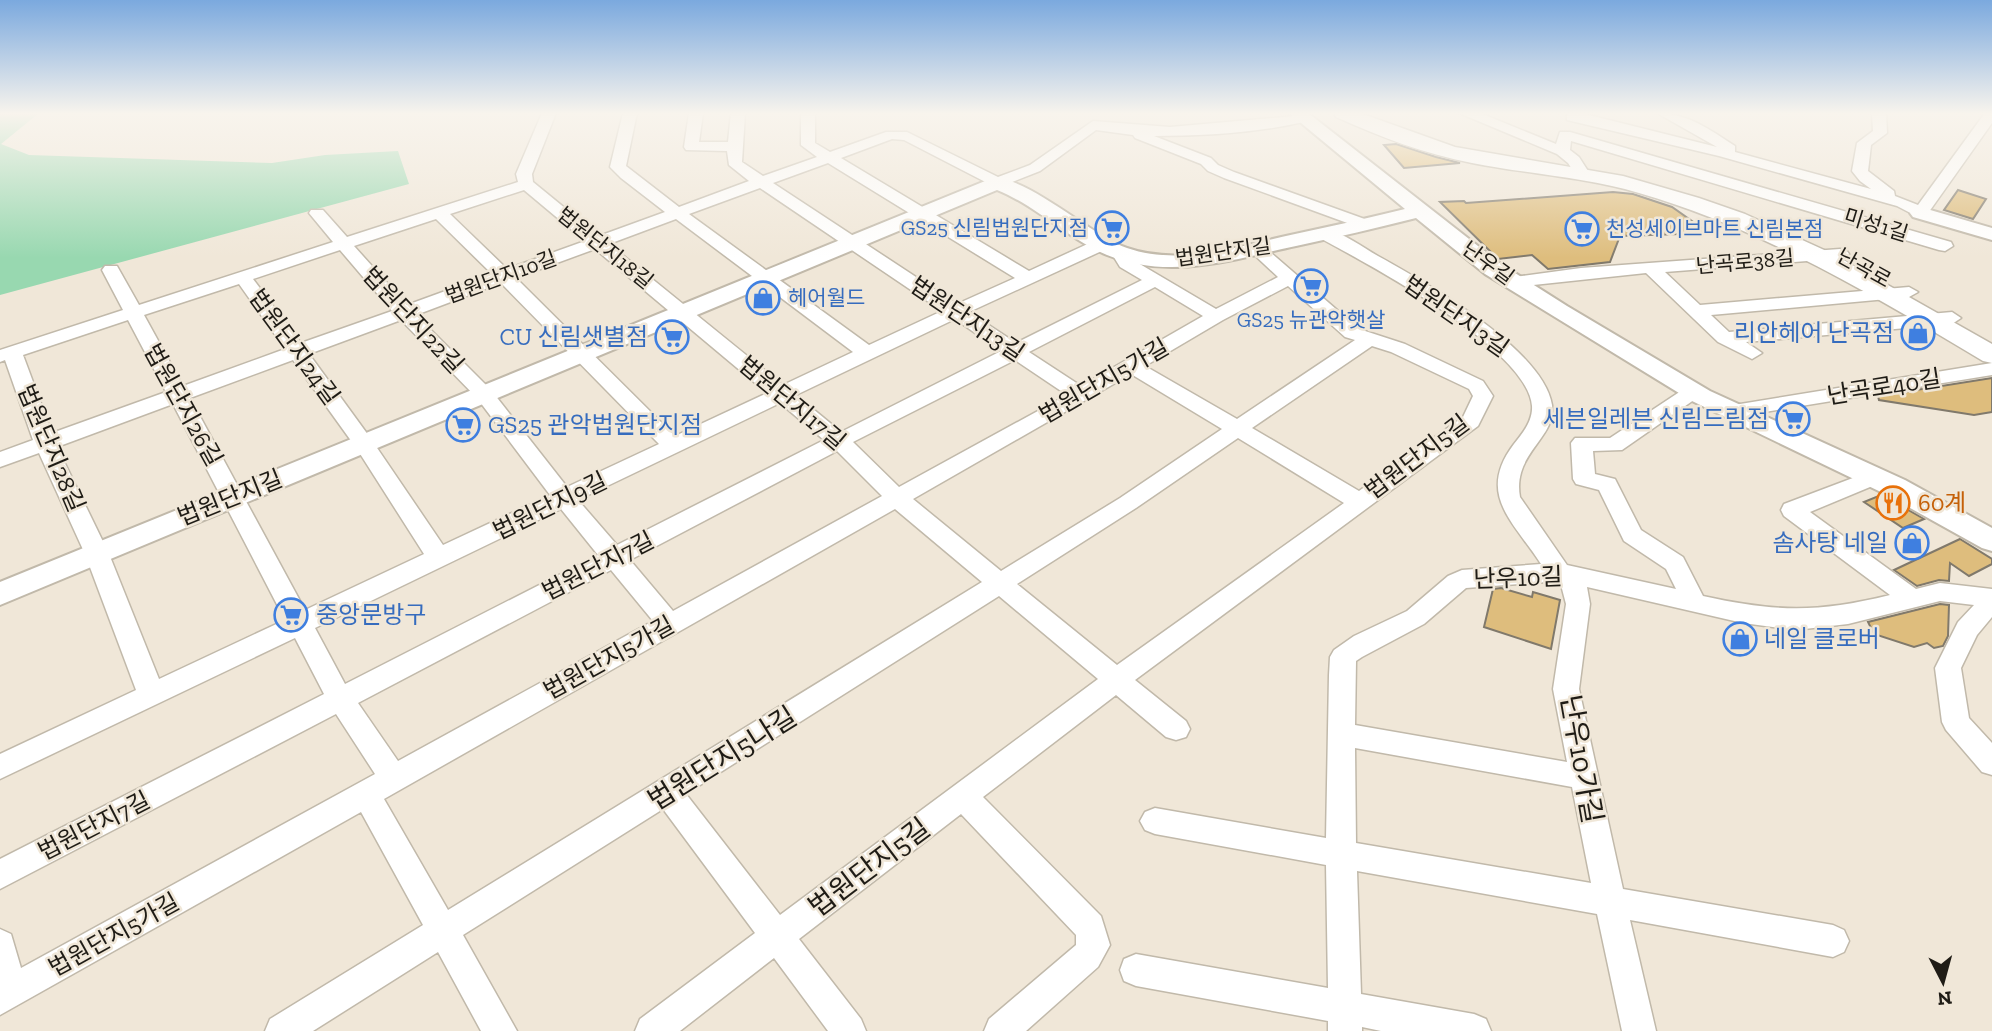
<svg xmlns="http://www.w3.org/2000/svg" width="1992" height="1031" font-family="'Zilla Slab','Noto Sans KR',serif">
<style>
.green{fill:#98d8b0}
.building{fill:#debd7d;stroke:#80796b;stroke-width:2}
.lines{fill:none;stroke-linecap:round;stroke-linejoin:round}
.minor-casing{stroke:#c1b9aa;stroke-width:3}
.tertiary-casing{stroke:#c1b9aa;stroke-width:4}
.secondary-casing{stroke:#c1b9aa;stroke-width:3}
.minor{fill:#fff;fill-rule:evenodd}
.tertiary{fill:#fff;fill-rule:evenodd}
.secondary{fill:#fff;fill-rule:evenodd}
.labels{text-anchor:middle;stroke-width:5;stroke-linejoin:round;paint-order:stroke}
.far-street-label{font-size:21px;fill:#1f1c16;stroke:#f0e7d8}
.far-shop-label{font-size:21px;fill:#366cbe;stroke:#f0e7d8;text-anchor:start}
.street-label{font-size:24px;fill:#1f1c16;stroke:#f0e7d8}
.shop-label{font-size:24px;fill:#366cbe;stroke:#f0e7d8;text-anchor:end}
.food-label{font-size:24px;fill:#c56008;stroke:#f0e7d8;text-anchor:start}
.near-street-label{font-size:28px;fill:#1f1c16;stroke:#f0e7d8}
</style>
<rect width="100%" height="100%" fill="#f0e7d8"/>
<!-- green -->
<polygon class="green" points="0,113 39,113 1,144 29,155 272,163 325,155 398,151 409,184 0,295"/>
<!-- building -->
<g class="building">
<polygon points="1396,144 1436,157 1460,163 1404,168 1384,145"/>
<polygon points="1958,190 1986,199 1973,219 1944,210"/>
<polygon points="1613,192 1633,194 1672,207 1709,233 1620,236 1610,262 1548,269 1532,255 1498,259 1440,202 1464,201 1466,203"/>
<polygon points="1992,378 1992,412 1974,415 1879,400 1878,396"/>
<polygon points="1881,495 1884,496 1924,519 1903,528 1864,502"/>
<polygon points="1960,539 1992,559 1992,564 1969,576 1950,563 1949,581 1939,580 1917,586 1894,570"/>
<polygon points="1501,588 1532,597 1533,592 1560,600 1551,649 1484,627 1493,589"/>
<polygon points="1940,604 1949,605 1948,636 1943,646 1934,648 1927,643 1914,647 1874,634 1868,622"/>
</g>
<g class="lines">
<defs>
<g id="minor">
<path d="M542 113H556L532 174 533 182 599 236 665 212 621 178 610 167 623 113H637L626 166 679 207 749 181 729 165 727 151 686 150 684 147 689 113H703L699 142H728L731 113H745L742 162 763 176 817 157 801 145V113H815V143L830 152 886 132H907L998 177 1030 165 1093 121 1170 127 1307 115V121C1259 133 1204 136 1154 136L1211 158 1218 165 1234 172 1373 222 1375 225 1373 228H1361L1224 178 1208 171 1201 164 1135 138 1133 135 1096 130 1040 171 997 188 904 140 892 139 841 158 1029 271 1094 241H1106L1108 245 1106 249 969 312 1016 343 1142 280 1120 267 1112 254 1115 250H1127L1133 260 1216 309 1278 277 1248 249 1256 244 1262 245 1359 329 1405 344 1483 381 1493 396 1478 426 1135 680 1186 721 1190 729 1186 737 1176 740 1166 737 1116 695 983 797 1101 916 1110 945 1098 967 1026 1031H984L989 1019 1076 945V935L961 814 799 939 861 1019 866 1031H828L774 958 680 1031H635L640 1019 755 933 663 809 463 935 517 1031H481L438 952 313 1031H265L270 1019 423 925 361 812 0 1015V929L11 934 21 968 375 774 336 714 0 889V859L324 694 295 638 0 779V754L136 690 85 554 39 453 0 467V452L33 440 5 360 0 362V350L123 310 102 270 105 266H117L139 305 333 242 309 213 311 210H323L347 237 518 182 516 174ZM828 163 1015 278 957 304 773 183ZM760 188 942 311 869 345 689 214ZM524 190 585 241 507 269 450 214ZM436 219 492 274 407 305 354 246ZM676 219 853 352 783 385 609 244ZM595 249 767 393 675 436 516 278ZM340 250 392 311 301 343 253 279ZM501 283 659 444 567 487 491 390 416 315ZM239 284 285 349 183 386 144 315ZM1288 286 1345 337 1355 340 1237 419 1145 366 1223 320ZM1155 287 1203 316 1081 386 1029 352ZM955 319 1001 351 841 432 796 395ZM128 320 166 392 52 433 23 355ZM401 320 477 398 550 495 443 545 371 439 309 354ZM1372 346 1391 352 1469 389 1473 396 1463 417 1359 491 1252 428ZM293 360 357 449 424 554 305 610 190 398ZM1015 360 1067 395 899 487 853 442ZM1131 374 1222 429 1120 498 1001 571 913 499ZM780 403 824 440 617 545 578 500ZM173 404 285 620 159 679 109 554 57 447ZM1238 438 1344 503 1117 665 1017 584 1136 508ZM837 451 882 496 673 611 630 560ZM561 509 598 555 345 684 315 628ZM895 509 982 582 448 910 384 799ZM611 570 653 621 398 761 358 703ZM999 596 1098 679 780 915 686 794Z"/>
<polygon points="1459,113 1480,113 1556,144 1560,132 1570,132 1951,242 1953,246 1945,251 1939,250 1571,141 1570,150 1579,157 1588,171 1585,174 1575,174 1568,163 1557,154"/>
<path d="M1567 113H1581L1717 147 1657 113C1688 113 1710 130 1735 146V152L1871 189 1860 181 1852 171 1857 143 1873 131 1872 113H1886L1887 133 1871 145 1868 171 1894 191 1895 196 1918 205 1985 113H1992V123L1926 216 1920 218 1897 206 1719 156 1567 120Z"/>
<path d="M1326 229C1344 233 1362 247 1378 256 1425 282 1543 349 1552 405 1557 438 1512 453 1520 497L1567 565 1676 589 1666 569 1624 541 1599 490 1576 484 1573 479 1571 443 1575 438H1610L1687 387H1701L1704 391 1701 395 1622 450 1593 451 1595 474 1615 479 1641 530 1683 557 1703 596C1776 612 1817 613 1890 595L1784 516 1781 510 1784 504 1874 470 1882 472 1885 477 1882 482 1810 512 1916 589 1940 583 1992 589V617L1977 635 1961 668 1969 718 1992 743V775L1982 772 1946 730 1942 722 1935 668 1958 622 1974 605 1940 601 1848 624 1796 630 1743 623 1587 587 1590 604 1579 689 1623 889 1833 925 1844 930 1849 941 1844 952 1833 957 1630 920 1656 1031H1622L1597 914 1357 871 1361 994 1474 1014 1486 1019 1491 1031H1381L1362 1027V1031H1328V1021L1136 986 1124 981 1120 970 1124 959 1136 954 1328 988 1326 865 1155 834 1145 830 1140 821 1145 812 1155 808 1326 838 1329 675 1330 657 1334 650 1354 636 1407 611 1448 576 1462 570 1541 564C1513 521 1476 494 1514 444 1522 434 1533 421 1532 406 1528 349 1368 264 1320 238L1318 234 1320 230ZM1560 581 1566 604 1553 689 1567 762 1355 725 1356 661 1362 657 1424 624 1466 588ZM1355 748 1572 787 1591 883 1356 843Z"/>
<polygon points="1840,249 1846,250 1849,254 1846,258 1665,272 1700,305 1909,287 1918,292 1909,297 1711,315 1729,332 1952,312 1961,318 1952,324 1746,342 1762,353 1752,359 1718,342 1646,273 1514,287 1505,282 1514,277 1581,268"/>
<polygon points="1992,363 1992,375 1734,417 1727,416 1724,411 1727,406 1734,405"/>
</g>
<g id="tertiary">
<path d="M1289 113H1308L1501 264 1567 306 1710 391 1905 480 1992 528V551L1982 548 1885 494 1692 401 1485 274 1416 218C1377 228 1337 237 1296 246 1235 259 1169 281 1107 255 1068 239 1037 206 997 190L0 605V582L990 179C1021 171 1093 237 1127 248 1181 267 1242 245 1295 234 1332 226 1369 218 1405 209Z"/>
<polygon points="1920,207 1992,228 1992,240 1913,217 1910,213 1913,209"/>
</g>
<path id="secondary" d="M1334 113H1360L1455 147 1623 176 1699 198 1745 214 1833 254 1992 344V363L1983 361C1873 295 1763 229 1639 193 1585 177 1527 174 1472 163 1425 154 1380 137 1336 117Z"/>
</defs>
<!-- minor casing -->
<use href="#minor" class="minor-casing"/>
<!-- tertiary casing -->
<use href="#tertiary" class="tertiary-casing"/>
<!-- secondary casing -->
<use href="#secondary" class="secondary-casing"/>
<!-- minor -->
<use href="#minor" class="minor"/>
<!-- tertiary -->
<use href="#tertiary" class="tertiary"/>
<!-- secondary -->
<use href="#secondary" class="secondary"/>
</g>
<!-- sky -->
<linearGradient id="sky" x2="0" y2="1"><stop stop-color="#7ba9de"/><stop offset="0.44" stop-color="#f8f4ed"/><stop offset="1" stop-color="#f8f4ed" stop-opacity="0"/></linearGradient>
<rect width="1992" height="258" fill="url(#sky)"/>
<!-- icons -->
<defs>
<symbol id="supermarket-ring" viewBox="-11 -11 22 22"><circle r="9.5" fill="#f0e7d8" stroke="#3f7fe0" stroke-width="1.5"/><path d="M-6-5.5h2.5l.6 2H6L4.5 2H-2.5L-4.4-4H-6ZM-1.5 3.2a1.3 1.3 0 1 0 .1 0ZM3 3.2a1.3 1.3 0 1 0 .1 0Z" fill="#3f7fe0"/></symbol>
<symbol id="shop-ring" viewBox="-11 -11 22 22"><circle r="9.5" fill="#f0e7d8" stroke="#3f7fe0" stroke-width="1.5"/><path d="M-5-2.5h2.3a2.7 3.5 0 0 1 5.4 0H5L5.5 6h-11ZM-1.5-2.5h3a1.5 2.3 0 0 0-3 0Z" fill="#3f7fe0"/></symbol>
<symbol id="restaurant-ring" viewBox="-11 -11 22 22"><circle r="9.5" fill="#f0e7d8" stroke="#e8710a" stroke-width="1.5"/><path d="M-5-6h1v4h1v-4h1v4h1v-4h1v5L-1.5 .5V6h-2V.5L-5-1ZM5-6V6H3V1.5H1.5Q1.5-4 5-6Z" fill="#e8710a"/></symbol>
</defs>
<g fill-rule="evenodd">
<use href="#supermarket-ring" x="1093" y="209" width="38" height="38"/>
<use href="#supermarket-ring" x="1563" y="210" width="38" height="38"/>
<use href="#supermarket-ring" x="1292" y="267" width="38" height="38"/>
<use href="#shop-ring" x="744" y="279" width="38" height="38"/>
<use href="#shop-ring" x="1899" y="314" width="38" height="38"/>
<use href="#supermarket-ring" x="653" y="318" width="38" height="38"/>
<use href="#supermarket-ring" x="1774" y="400" width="38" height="38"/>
<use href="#supermarket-ring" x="444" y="406" width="38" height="38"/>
<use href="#restaurant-ring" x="1874" y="484" width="38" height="38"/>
<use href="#shop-ring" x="1893" y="524" width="38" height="38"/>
<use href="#supermarket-ring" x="272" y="596" width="38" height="38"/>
<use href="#shop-ring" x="1721" y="620" width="38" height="38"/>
</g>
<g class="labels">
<!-- far-street labels -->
<g class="far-street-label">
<text transform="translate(1876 225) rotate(17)" y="7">미성1길</text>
<text transform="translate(605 248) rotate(39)" y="7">법원단지18길</text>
<text transform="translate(1223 252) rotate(-8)" y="7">법원단지길</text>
<text transform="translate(1745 262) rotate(-5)" y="7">난곡로38길</text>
<text transform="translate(1488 263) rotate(36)" y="7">난우길</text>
<text transform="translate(1864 268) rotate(29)" y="7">난곡로</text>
<text transform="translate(501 277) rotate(-20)" y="7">법원단지10길</text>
</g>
<!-- far-shop labels -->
<g class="far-shop-label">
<text x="1088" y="235" text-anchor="end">GS25 신림법원단지점</text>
<text x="1606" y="236">천성세이브마트 신림본점</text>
<text x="788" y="305">헤어월드</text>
<text x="1311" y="327" text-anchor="middle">GS25 뉴관악햇살</text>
</g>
<!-- street labels -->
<g class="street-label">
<text transform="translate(1456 316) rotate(35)" y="8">법원단지3길</text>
<text transform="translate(967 319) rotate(34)" y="8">법원단지13길</text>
<text transform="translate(413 320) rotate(47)" y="8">법원단지22길</text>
<text transform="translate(294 347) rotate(54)" y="8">법원단지24길</text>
<text transform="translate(1104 381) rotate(-30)" y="8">법원단지5가길</text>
<text transform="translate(1884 387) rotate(-9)" y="8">난곡로40길</text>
<text transform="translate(792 403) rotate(40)" y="8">법원단지17길</text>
<text transform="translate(183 405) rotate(61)" y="8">법원단지26길</text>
<text transform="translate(51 448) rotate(67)" y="8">법원단지28길</text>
<text transform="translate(1417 457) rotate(-37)" y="8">법원단지5길</text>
<text transform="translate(230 498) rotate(-22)" y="8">법원단지길</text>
<text transform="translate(550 506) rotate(-26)" y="8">법원단지9길</text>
<text transform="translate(598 566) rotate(-27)" y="8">법원단지7길</text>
<text transform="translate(1518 578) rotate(-2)" y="8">난우10길</text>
<text transform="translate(609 658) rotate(-29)" y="8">법원단지5가길</text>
<text transform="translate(94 826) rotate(-27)" y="8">법원단지7길</text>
<text transform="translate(114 935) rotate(-29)" y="8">법원단지5가길</text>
</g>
<!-- shop labels -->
<g class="shop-label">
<text x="1894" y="341">리안헤어 난곡점</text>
<text x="648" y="345">CU 신림샛별점</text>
<text x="1769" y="427">세븐일레븐 신림드림점</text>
<text x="488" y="433" text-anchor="start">GS25 관악법원단지점</text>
<text x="1888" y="551">솜사탕 네일</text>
<text x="316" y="623" text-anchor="start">중앙문방구</text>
<text x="1764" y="647" text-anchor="start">네일 클로버</text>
</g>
<!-- food labels -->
<g class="food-label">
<text x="1918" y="511">60계</text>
</g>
<!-- near-street labels -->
<g class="near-street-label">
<text transform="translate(722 758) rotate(-32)" y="10">법원단지5나길</text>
<text transform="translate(1582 759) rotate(80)" y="10">난우10가길</text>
<text transform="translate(869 867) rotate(-37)" y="10">법원단지5길</text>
</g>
</g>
<!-- north arrow -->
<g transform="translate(1943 982) rotate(174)" stroke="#f0e7d8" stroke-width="5" paint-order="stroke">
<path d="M0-5L12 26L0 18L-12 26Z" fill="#1f1c16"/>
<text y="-10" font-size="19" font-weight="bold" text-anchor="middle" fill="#1f1c16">N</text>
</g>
</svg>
